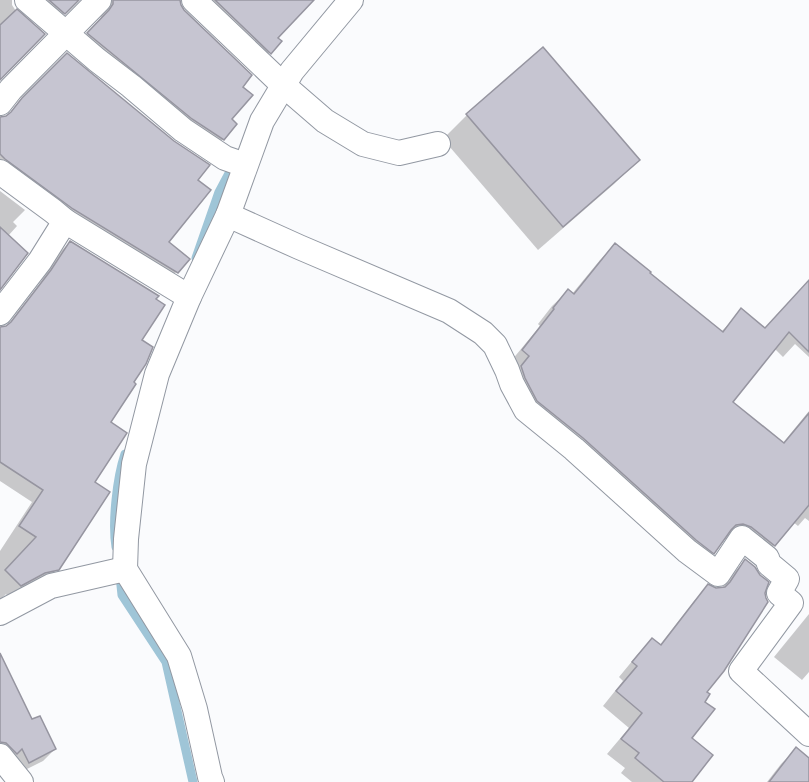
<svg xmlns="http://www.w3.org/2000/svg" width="809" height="782" font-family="'Work Sans',sans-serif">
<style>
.shadow{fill:#0003}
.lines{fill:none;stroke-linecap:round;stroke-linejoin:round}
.stream{stroke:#9fc5d7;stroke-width:9}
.building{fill:#c6c5d1;stroke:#9695a0;stroke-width:1.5}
.minor-casing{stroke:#9298a2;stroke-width:26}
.minor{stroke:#fff;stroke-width:24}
</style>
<rect width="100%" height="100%" fill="#fafbfd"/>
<!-- shadow -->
<g class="shadow">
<polygon points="0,0 12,0 12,5 16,11 0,78"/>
<polygon points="23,0 78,0 52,25"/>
<polygon points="95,0 179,0 179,4 241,87 223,139 211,151 76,45 98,24 101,17 102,9"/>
<polygon points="190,0 312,0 276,38 280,41 258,64"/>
<polygon points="543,49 638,160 614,184 538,250 443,139 467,115"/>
<polygon points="67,55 196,180 167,242 188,259 165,284 0,175 0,118 6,117"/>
<polygon points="0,191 25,210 13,222 17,226 8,236 0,287"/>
<polygon points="70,242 154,300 109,423 93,483 57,569 45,581 8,597 6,594 0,600 0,551 32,502 0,481 0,328 6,327 40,283 58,254"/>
<polygon points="615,245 721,332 742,310 764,329 809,290 809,357 795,344 783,357 774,348 730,402 782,444 809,411 809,521 805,518 798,526 793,522 774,545 759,561 735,542 727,539 722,540 713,553 698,568 567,453 507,366 540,326 538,324 552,306 568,291 572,294 600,260"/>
<polygon points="745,561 690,738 691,781 692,782 632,782 621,773 625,768 607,754 629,728 603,706 623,681 619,677 638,654 652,640 659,646 694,601 709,586 716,590 722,588 731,575"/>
<polygon points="809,614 809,672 802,680 774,657"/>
<polygon points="0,656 31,722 55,749 43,761 17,774 0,759"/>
<polygon points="796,749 809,760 809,782 767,782 781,764"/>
</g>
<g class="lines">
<!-- stream -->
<g class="stream">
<polyline points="196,258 219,192 235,162"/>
<path d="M116 547C112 522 117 478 125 454"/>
<polyline points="120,576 122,595 166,662 193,782"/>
</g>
</g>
<!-- building -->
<g class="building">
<polygon points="49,0 79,0 65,14"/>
<polygon points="113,0 180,0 181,5 184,10 252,75 243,87 253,95 232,119 237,124 224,140 192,119 87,33 109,10 113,4"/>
<polygon points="215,0 314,0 278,38 282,41 271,54"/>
<polygon points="17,9 45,34 0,80 0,25"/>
<polygon points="543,47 640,160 563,227 466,114"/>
<polygon points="67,53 174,141 210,165 198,180 211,190 169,242 190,259 178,273 73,209 5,159 0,154 0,117 6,116 11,112 22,98"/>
<polygon points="0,227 28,253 0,290"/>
<polygon points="70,241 159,296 156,299 165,305 142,340 153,347 146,364 134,382 136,384 111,422 127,433 95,482 110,492 59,570 45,573 21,586 5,570 36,537 19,526 43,490 0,462 0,327 6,326 11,322 51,270"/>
<polygon points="615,243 651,272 650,273 723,332 741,308 765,328 809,280 809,352 789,332 733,402 784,443 809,413 809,505 775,546 751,527 743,524 736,525 731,530 714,554 696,540 583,438 537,401 525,378 521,366 529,356 522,350 554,309 553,308 568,289 574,294"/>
<polygon points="745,559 755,567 760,575 769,582 765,593 766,598 768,602 724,671 707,692 710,694 705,702 715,709 692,738 713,755 692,782 664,782 635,758 639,753 621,739 642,713 616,691 637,666 632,662 652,638 661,645 708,584 716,588 725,587 730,582"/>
<polygon points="0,653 32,719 40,716 56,749 29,763 22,749 17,754 6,743 0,742"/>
<polygon points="796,747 809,758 809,782 769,782"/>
</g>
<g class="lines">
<defs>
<g id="minor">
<polyline points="27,0 97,60 131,86 183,130 225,158 245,165"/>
<polyline points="194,0 281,83 325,121 363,144 399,153 438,144"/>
<polyline points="0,103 11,89 99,0"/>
<polyline points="0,172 53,211 65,221 189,297"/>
<polyline points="228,215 299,247 449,311 483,333 495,345 507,370 512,384 526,410 574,449 687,551 718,574 742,538 767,558 769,564 787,579 779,593 791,603 741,671 809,734"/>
<polyline points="0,313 40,261 65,221"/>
<polyline points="0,613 51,586 125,569"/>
<polyline points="0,756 21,782"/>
<polyline points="212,782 210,777 195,709 179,656 125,569 126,539 134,464 157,374 189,297 228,215 262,121 292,71 351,0"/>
</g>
</defs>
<!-- minor casing -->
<use href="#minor" class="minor-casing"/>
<!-- minor -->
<use href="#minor" class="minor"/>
</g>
</svg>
